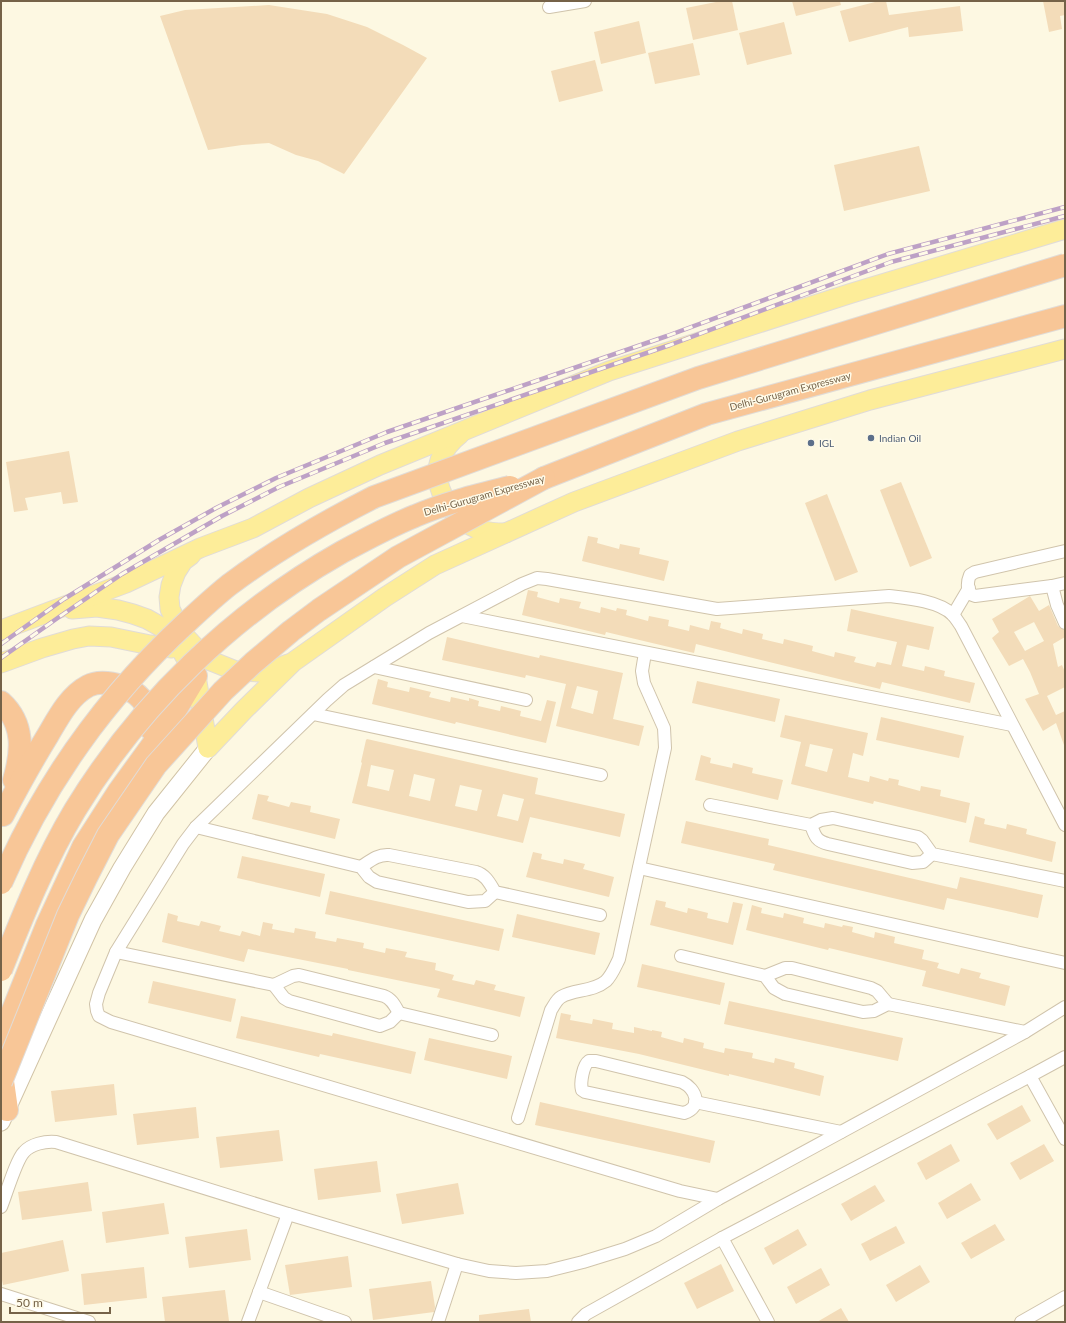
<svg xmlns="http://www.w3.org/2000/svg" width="1066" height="1323" font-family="Lato,sans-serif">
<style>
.building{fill:#f3dcb9;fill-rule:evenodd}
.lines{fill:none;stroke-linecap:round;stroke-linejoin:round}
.street-casing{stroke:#d0c4ac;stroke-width:14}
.secondary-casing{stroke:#d1c3a6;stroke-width:19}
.primary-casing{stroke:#e1dcd7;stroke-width:21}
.highway-casing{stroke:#e1dcd7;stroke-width:24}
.street{stroke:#fff;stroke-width:12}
.secondary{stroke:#fff;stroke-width:17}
.primary{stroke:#fded99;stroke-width:19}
.highway{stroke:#f8c697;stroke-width:22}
.rail-casing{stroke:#bda1c6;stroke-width:4.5}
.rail{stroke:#fffbe9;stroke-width:3;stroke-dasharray:9;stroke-linecap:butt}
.highway-bridge-casing{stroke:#e1dcd7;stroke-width:24;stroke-linecap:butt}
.highway-bridge{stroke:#f8c697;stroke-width:22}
.service-dot{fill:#5c6f8a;stroke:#fffbe9;stroke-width:1.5}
.labels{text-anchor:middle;stroke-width:3;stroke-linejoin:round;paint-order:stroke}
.street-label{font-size:10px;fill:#756248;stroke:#fffbe9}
.service-label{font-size:10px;fill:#4e5e75;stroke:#fffbe9;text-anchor:start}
</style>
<rect width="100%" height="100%" fill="#fdf8e2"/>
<!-- building -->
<g class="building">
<polygon points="721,1 732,1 738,30 693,40 686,8"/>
<polygon points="792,1 840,1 841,5 796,16"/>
<polygon points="879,1 886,1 889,15 960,6 963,31 909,37 908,27 849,42 840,11"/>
<polygon points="1043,1 1065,1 1065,15 1060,16 1062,29 1049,32"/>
<polygon points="269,5 327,14 367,27 403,45 427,58 344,174 318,161 296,155 269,143 242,145 208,150 160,16 185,10"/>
<polygon points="639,21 646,53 601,64 594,32"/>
<polygon points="784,22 792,54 747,65 739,33"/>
<polygon points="693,43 700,75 655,84 648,53"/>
<polygon points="595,60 603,91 559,102 551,71"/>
<polygon points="919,146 930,191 844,211 834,165"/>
<polygon points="69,451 78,502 63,504 61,492 25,498 28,510 14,512 6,462"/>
<polygon points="901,482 932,558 910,567 880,490"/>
<polygon points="827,494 858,572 835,581 805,503"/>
<polygon points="588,536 598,538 597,543 619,549 620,544 640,548 639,554 669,561 664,581 582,561"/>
<polygon points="528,590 538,592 537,597 559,603 560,598 581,602 579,608 600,613 601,607 616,611 617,608 627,610 626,615 648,621 649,616 669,620 668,626 689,631 690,625 709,630 711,621 721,623 720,628 742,634 743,629 763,634 762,639 783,644 784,639 813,646 812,651 834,657 835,652 856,657 854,662 875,667 877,662 891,665 897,642 847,631 851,609 934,627 929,650 907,645 902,666 924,671 925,666 945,671 944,676 975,683 970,703 882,682 880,689 696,644 694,653 606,632 605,635 522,615"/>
<path d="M1030 596 1039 611 1049 605 1058 626 1065 631V637L1053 644 1058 667 1062 665 1065 672V687L1047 696 1056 715 1065 711V745H1064L1056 723 1043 731 1025 699 1039 694 1030 672 1023 659 1009 666 992 638 999 632 992 619ZM1034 622 1044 641 1025 651 1014 632Z"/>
<path d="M447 637 539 658 540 655 623 673 613 719 644 726 639 746 556 726 566 684 526 675 525 678 442 660ZM577 686 598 691 593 714 571 708Z"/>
<polygon points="378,679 388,682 387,687 409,692 410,687 431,692 429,697 450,702 451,697 469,701 469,698 479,701 478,706 500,711 501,706 521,711 520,716 541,721 547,700 556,702 546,743 456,722 455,724 372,704"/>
<polygon points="697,681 780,699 775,722 692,703"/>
<path d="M785 715 868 733 863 756 853 753 848 777 869 782 870 776 888 781 889 778 899 780 898 785 920 791 921 786 941 790 940 796 970 803 966 823 874 801 873 804 791 784 801 742 780 737ZM810 744 833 749 827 772 805 766Z"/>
<polygon points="881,717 964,736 959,758 876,740"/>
<path d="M367 739 538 778 535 794 625 814 620 837 530 817 523 843 352 803 362 763 361 762 366 740ZM371 765 394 770 389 791 367 786ZM414 774 435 779 430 801 409 796ZM460 785 482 790 477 811 455 806ZM503 794 524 799 518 821 497 816Z"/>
<polygon points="701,755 711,758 710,763 732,768 733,763 753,768 752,773 783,780 778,800 695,780"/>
<polygon points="258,794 269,796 267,801 289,807 291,802 311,806 310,812 340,819 335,839 252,819"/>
<polygon points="975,816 985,819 984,824 1006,829 1007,824 1027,829 1026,834 1056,842 1052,862 969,842"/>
<polygon points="686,821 769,839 768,845 957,889 960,877 1043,895 1038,918 947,898 944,910 773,870 775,864 681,843"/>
<polygon points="533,852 542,854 541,859 563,864 564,859 585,864 583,869 614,877 609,897 526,877"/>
<polygon points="242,856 325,874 320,897 237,878"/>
<polygon points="330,891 504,929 499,951 325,914"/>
<polygon points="656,900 666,902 665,907 687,913 688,908 708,913 707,918 728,923 733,902 743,904 733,945 650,925"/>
<polygon points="752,905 762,908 761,913 783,918 784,913 804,918 803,923 824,928 825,923 842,927 843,925 853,927 852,932 874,938 875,932 895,937 894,943 924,950 922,959 939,963 937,968 959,974 961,968 981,973 979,978 1010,986 1005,1006 922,986 926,971 829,948 828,950 746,930"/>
<polygon points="168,913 178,916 177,921 199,926 201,921 221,926 219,931 240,936 242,931 260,936 263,922 273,924 272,929 294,933 295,928 316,932 315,938 336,942 337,938 364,943 363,948 385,953 386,948 407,952 405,957 436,963 435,970 454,975 452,980 474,985 476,980 496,985 494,990 525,997 520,1017 437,997 440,989 348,970 348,969 248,949 244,962 162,942"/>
<polygon points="517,914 600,933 595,955 512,937"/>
<polygon points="642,964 725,983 720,1005 637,987"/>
<polygon points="153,981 236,999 231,1022 148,1003"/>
<polygon points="729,1001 903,1038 898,1061 724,1024"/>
<polygon points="561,1013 571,1015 570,1020 592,1024 593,1019 613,1023 612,1029 634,1033 634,1027 652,1031 652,1030 662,1032 661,1037 683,1043 684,1038 704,1043 703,1048 724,1053 725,1048 753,1053 752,1058 774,1063 775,1058 795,1063 794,1068 824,1076 820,1096 729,1074 729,1076 639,1054 556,1038"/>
<polygon points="241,1016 332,1036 333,1033 416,1052 411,1074 320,1054 319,1057 236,1038"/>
<polygon points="429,1038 512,1056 507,1079 424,1060"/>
<polygon points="114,1084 117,1115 55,1122 51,1091"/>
<polygon points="540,1102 715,1141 710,1163 535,1125"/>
<polygon points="1022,1105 1031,1121 997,1140 987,1124"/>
<polygon points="196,1107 199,1138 137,1145 133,1114"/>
<polygon points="279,1130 283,1161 220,1168 216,1137"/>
<polygon points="951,1144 960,1161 926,1180 917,1163"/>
<polygon points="1044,1144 1054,1161 1020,1180 1010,1163"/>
<polygon points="377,1161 381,1192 318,1200 314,1169"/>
<polygon points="88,1182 92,1211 22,1220 18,1192"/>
<polygon points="458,1183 464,1214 402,1224 396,1194"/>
<polygon points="971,1183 981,1200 947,1219 938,1203"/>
<polygon points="875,1185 885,1201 851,1221 841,1204"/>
<polygon points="164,1203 169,1234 106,1243 102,1212"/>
<polygon points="995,1224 1005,1240 971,1259 961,1243"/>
<polygon points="896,1226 905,1243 870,1261 861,1244"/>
<polygon points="247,1229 251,1260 189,1268 185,1237"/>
<polygon points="798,1229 807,1245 773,1265 764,1248"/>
<polygon points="63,1240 69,1271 3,1285 1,1276 1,1253"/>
<polygon points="348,1256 352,1287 290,1295 285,1265"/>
<polygon points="721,1264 734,1291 697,1309 684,1283"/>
<polygon points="920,1265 930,1282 896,1302 886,1285"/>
<polygon points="144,1267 147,1298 84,1305 81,1274"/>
<polygon points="821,1268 830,1285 796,1304 787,1287"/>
<polygon points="431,1281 435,1307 434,1312 373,1320 369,1289"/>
<polygon points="225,1290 229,1321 218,1322 165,1322 162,1297"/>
<polygon points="841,1308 849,1322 817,1322"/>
<polygon points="529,1309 531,1322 479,1322 479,1315"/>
</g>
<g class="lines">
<defs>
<g id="street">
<polyline points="549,7 585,1"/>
<path d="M1065 551 975 572 970 575C967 582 966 594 975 596L1052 586 1065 583"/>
<polyline points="1052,586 1057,605 1065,623"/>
<polyline points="953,615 969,588"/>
<polyline points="462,616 1012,725"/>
<polyline points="374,667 526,700"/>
<polyline points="313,714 601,775"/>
<polyline points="710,805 811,825 821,820 833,818 918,837 922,840 932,854 1065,881"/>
<path d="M811 825C815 836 816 841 828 844L912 863 923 862 932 854"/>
<polyline points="196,827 361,867 369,877 377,882 468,902 485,901 495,892"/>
<path d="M361 867C370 861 378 854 389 855L476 872C486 875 490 884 495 892L600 915"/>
<polyline points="639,868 1065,963"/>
<path d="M116 952 274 985 293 976 299 975 384 996C392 999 395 1006 399 1013L492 1035"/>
<polyline points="681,956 765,976 774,988 785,994 863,1012 874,1011 888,1004 1025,1032"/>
<polyline points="765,976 785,968 792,968 871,988 877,991 888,1004"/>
<polyline points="274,985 284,998 289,1001 380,1026 390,1022 399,1013"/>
<path d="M589 1061H596L682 1082C696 1089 703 1107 684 1113L585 1092 582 1090C580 1083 583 1065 589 1061Z"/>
<polyline points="1030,1076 1065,1139"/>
<polyline points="695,1102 841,1132"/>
<path d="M518 1118 551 1010C554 1006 556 1000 561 997 574 989 593 992 606 981 612 975 615 967 619 959L665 748 664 728 644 683 642 671 645 653"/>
<path d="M718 1199 680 1191 111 1022 99 1016 97 1011 96 1004 99 993 116 952 183 844 196 827 327 700 344 685 429 633 522 584 537 578 547 579 717 609 889 596C907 598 940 601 953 615 956 618 958 622 961 626L1065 825"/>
<path d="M1 1207C6 1195 16 1160 24 1152 31 1144 45 1141 56 1142L288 1214 457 1264 489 1271 516 1273 547 1271 583 1262 625 1249 656 1236 718 1199 1025 1032 1065 1007"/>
<polyline points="722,1238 768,1322"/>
<polyline points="259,1292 345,1322"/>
<polyline points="1,1294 89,1322"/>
<polyline points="248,1322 288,1214"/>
<polyline points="438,1322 457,1264"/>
<polyline points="578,1322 586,1314 722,1238 1030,1076 1065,1057"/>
<polyline points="1021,1322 1065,1297"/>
</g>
<polyline id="secondary" points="1,1122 93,920 122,868 156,813 208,748"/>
<g id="primary">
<path d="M460 434C451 441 444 449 440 460 430 489 455 522 481 530 489 533 497 533 505 533"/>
<polyline points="191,555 183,561 176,572 171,585 169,597 170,609 182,633 206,659 236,671 260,672 278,668 288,664"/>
<polyline points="72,609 97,607 118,610 133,614 147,619 163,628 175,639 196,676 208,748"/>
<polyline points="1,630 126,583 200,548 253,528 309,498 380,465 609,371 852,293 1065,229"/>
<polyline points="1,663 42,648 73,639 89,636 111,637 150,645 172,648"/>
<polyline points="208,748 244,710 293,662 385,597 435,565 574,502 738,441 870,400 1065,349"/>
</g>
<g id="highway">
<polyline points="544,478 707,414 1065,316"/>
<path d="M1 702C25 724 22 752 14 780"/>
<path d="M3 815C17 788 32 761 48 735 58 718 69 696 88 686 99 680 115 683 126 688 144 696 151 710 151 729"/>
<polyline points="1,1040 47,925 83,847 119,791 164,729 196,676"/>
<polyline points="1,1067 7,1110"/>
</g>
</defs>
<!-- street casing -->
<use href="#street" class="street-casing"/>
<!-- secondary casing -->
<use href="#secondary" class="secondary-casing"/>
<!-- primary casing -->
<use href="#primary" class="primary-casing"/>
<!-- highway casing -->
<use href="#highway" class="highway-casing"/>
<!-- street -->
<use href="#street" class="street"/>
<!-- secondary -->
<use href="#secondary" class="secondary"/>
<!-- primary -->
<use href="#primary" class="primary"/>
<!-- highway -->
<use href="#highway" class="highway"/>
<defs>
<g id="rail">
<polyline points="1,644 64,599 159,540 216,508 276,478 387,432 667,336 888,254 1065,207"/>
<polyline points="1,658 59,617 122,574 222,516 279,487 385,443 670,345 891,262 1065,216"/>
</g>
</defs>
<!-- rail casing -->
<use href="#rail" class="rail-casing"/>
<!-- rail -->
<use href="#rail" class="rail"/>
<defs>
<g id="highway-bridge">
<path d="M1 883C45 782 105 698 186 623 200 610 214 597 229 585 274 551 323 523 374 497L698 378 1065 265"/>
<path d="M1 970C23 915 45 860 75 810 140 703 234 613 342 552 366 539 390 526 415 516 445 503 478 495 510 487"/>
<polyline points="1,1082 68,915 86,878 108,835 156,765 223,691 253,663 291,631 319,610 398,557 544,478"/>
</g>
</defs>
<!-- highway-bridge casing -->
<use href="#highway-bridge" class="highway-bridge-casing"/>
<!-- highway-bridge -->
<use href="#highway-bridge" class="highway-bridge"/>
</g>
<!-- markers -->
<g class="service-dot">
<circle cx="871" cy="438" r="4"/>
<circle cx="811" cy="443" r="4"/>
</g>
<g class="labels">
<!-- street labels -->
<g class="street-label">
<text transform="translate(790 391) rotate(-15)" y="4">Delhi-Gurugram Expressway</text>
<text transform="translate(484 495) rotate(-16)" y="4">Delhi-Gurugram Expressway</text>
</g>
<!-- service labels -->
<g class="service-label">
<text x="879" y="442">Indian Oil</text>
<text x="819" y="447">IGL</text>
</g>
</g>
<!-- border -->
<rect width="1066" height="1323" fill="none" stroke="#756248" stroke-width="4"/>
<!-- scale -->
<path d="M10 1307v6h100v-6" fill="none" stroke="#756248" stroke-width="2"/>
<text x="16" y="1307" font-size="12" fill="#756248" stroke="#fffbe9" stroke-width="3" paint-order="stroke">50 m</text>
</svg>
